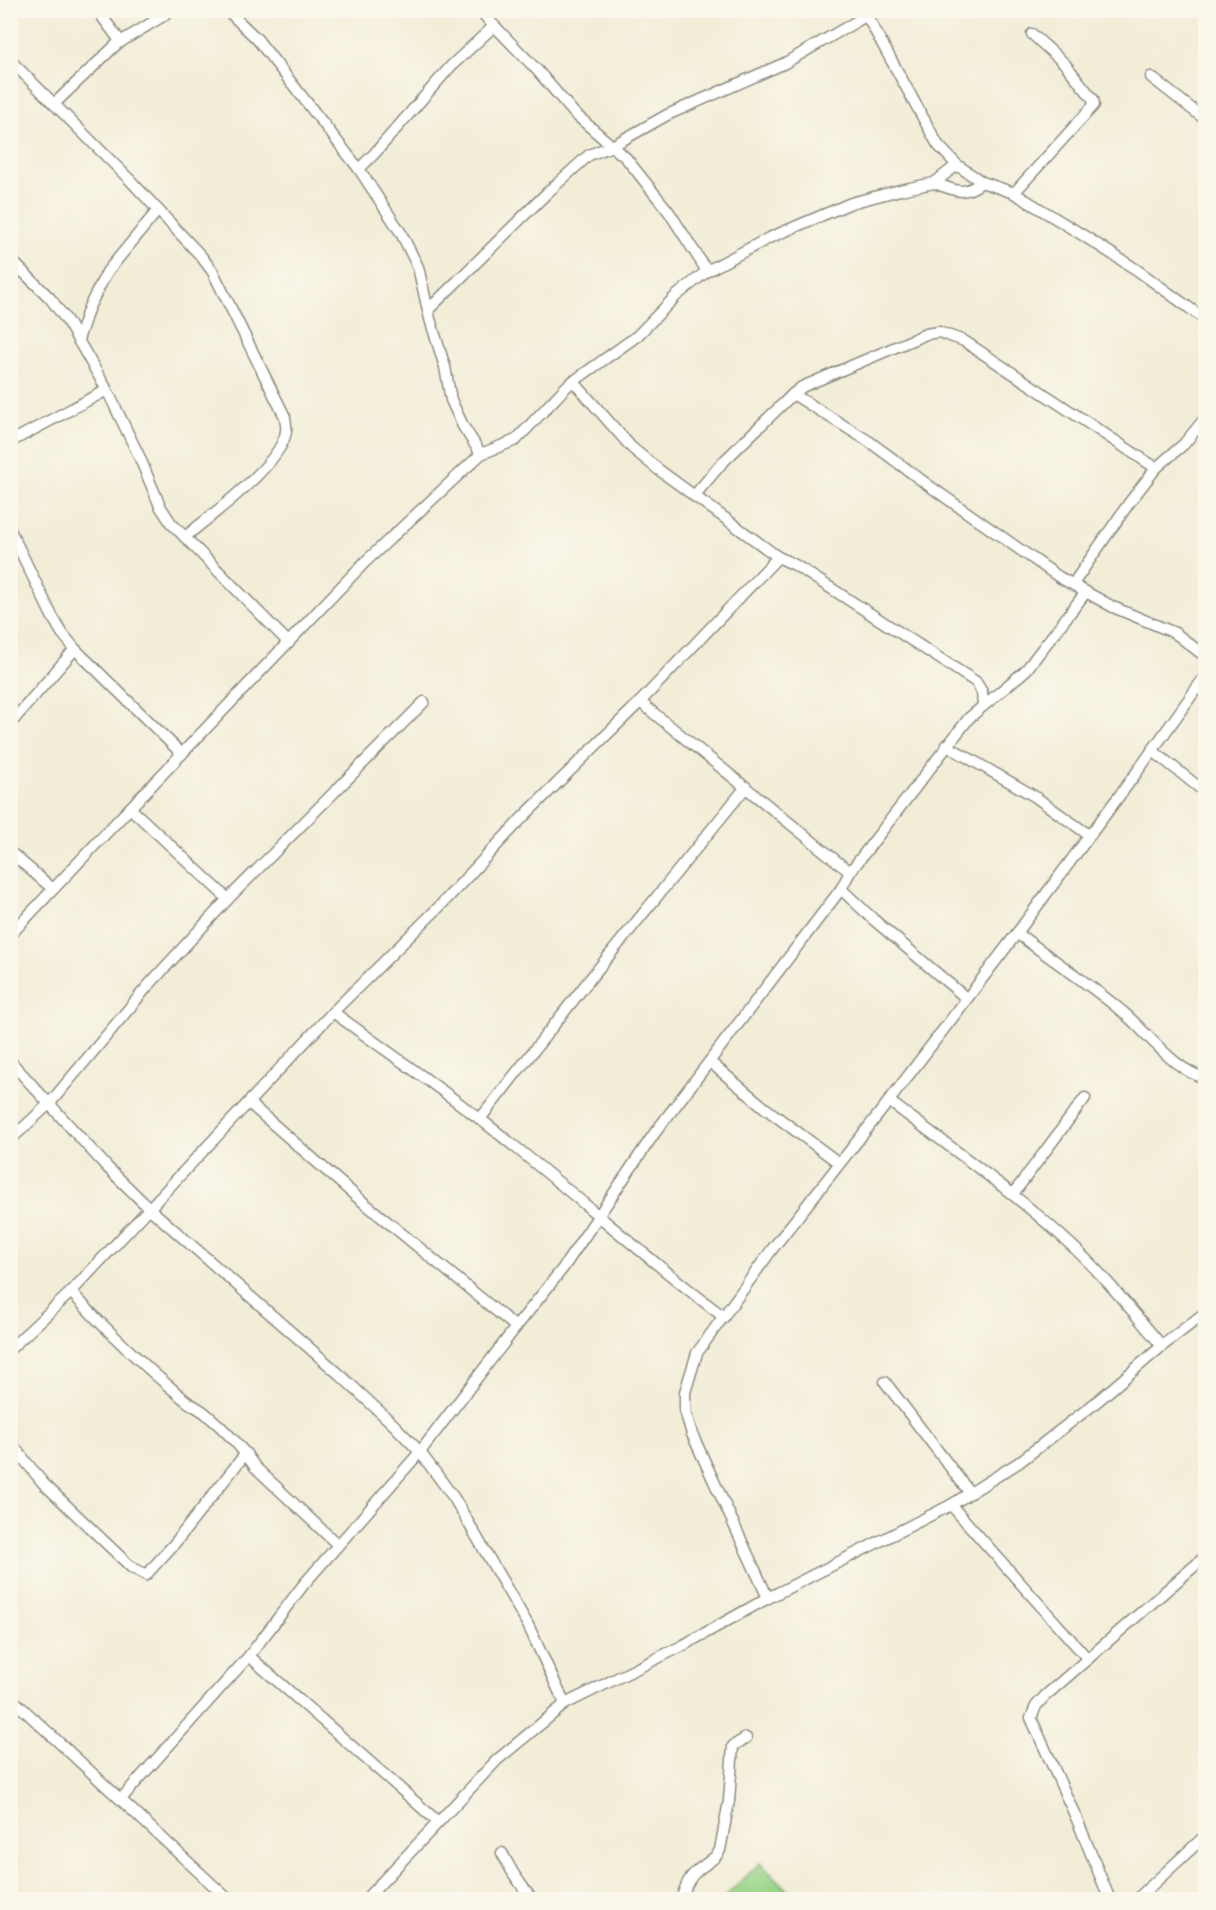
<svg xmlns="http://www.w3.org/2000/svg" width="1216" height="1910" font-family="'IM FELL Double Pica',serif">
<style>
.green{fill:#9ad589;stroke:#62805a;stroke-width:1.5}
.lines{fill:none;stroke-linecap:round;stroke-linejoin:round}
.minor-casing{stroke:#8e8c81;stroke-width:13}
.minor{stroke:#fff;stroke-width:10}
</style>
<rect width="100%" height="100%" fill="#fbf7ec"/>
<filter id="ink" filterUnits="userSpaceOnUse"><feTurbulence type="fractalNoise" baseFrequency=".0167" numOctaves="2"/><feDisplacementMap in="SourceGraphic" scale="12" xChannelSelector="R" yChannelSelector="G"/><feConvolveMatrix kernelMatrix="1 2 1 2 8 2 1 2 1" color-interpolation-filters="sRGB"/></filter>
<filter id="wash" filterUnits="userSpaceOnUse"><feTurbulence type="fractalNoise" baseFrequency=".008" numOctaves="4" result="noise"/><feDisplacementMap in="SourceGraphic" scale="24" xChannelSelector="R" yChannelSelector="G"/><feGaussianBlur stdDeviation="1.35" result="paint"/><feColorMatrix in="noise" values="0 0 0 0 0 0 0 0 0 0 0 0 0 0 0 0 0 1.4 0 .05"/><feComposite in="paint" operator="in"/></filter>
<g filter="url(#wash)">
<rect width="100%" height="100%" fill="#f2edd7"/>
<!-- green -->
<polygon class="green" points="760,1863 796,1899 723,1899"/>
</g>
<g filter="url(#ink)">
<g class="lines">
<defs>
<g id="minor">
<polyline points="97,10 121,42"/>
<polyline points="227,10 257,39 359,169 401,233 418,267 430,319 445,367 451,400 463,426 481,454"/>
<polyline points="863,11 867,16 938,145 957,165 982,182 1014,193 1081,234 1137,270 1206,320"/>
<path d="M10 60 129 179 201 256 213 272 285 417C285 421 287 426 286 431 283 463 210 516 185 537"/>
<polyline points="1151,77 1206,120"/>
<polyline points="54,104 117,44 163,16 169,10"/>
<polyline points="359,169 374,154 451,66 494,26"/>
<path d="M934 183C956 190 962 197 982 182"/>
<polyline points="1014,193 1094,105 1093,99 1065,64 1032,34"/>
<polyline points="10,259 50,298 67,321 107,390 139,456 160,506 171,523 289,643"/>
<polyline points="707,271 769,238 851,203 900,190 934,183 957,165"/>
<polyline points="428,310 548,192 589,155 612,146 667,115 785,63 876,10"/>
<polyline points="78,340 89,307 107,272 158,210"/>
<polyline points="573,381 632,448 659,470 778,557 795,565 976,682 982,692 983,706"/>
<polyline points="793,394 802,387 926,334 939,332 964,341 1156,468"/>
<polyline points="10,442 107,390"/>
<polyline points="694,496 721,464 793,394 870,442 928,485 1059,577 1113,607 1175,633 1206,657"/>
<polyline points="10,530 52,616 62,633 75,649 182,754"/>
<polyline points="1073,584 1129,503 1156,468 1184,444 1206,417"/>
<polyline points="640,702 850,872"/>
<polyline points="10,724 75,649"/>
<polyline points="946,745 1034,796 1089,835"/>
<polyline points="1152,750 1206,793"/>
<polyline points="130,808 228,899"/>
<polyline points="10,852 53,889"/>
<polyline points="841,889 874,920 966,998"/>
<path d="M1017 933C1052 960 1090 984 1124 1013 1147 1032 1175 1072 1206 1078"/>
<polyline points="10,935 109,830 365,562 481,454 516,440 567,386 637,336 676,296 707,271 669,212 626,158 574,113 537,70 479,10"/>
<path d="M333 1012C382 1048 432 1082 480 1119 563 1183 640 1254 724 1317"/>
<polyline points="10,1061 107,1167 150,1209 338,1373 393,1424 420,1452 454,1498 528,1625 565,1704"/>
<polyline points="710,1062 765,1108 839,1163"/>
<path d="M889 1101C950 1147 1013 1191 1069 1243 1103 1274 1132 1311 1162 1346"/>
<polyline points="249,1103 357,1197 516,1327"/>
<polyline points="480,1119 590,979 746,787"/>
<polyline points="10,1140 50,1103 147,987 228,899 424,702"/>
<polyline points="1013,1194 1085,1098"/>
<path d="M71 1292C106 1330 145 1367 185 1400 191 1405 199 1408 205 1413 223 1428 242 1447 255 1467L338 1545"/>
<polyline points="10,1349 71,1292 333,1012 440,906 524,816 640,702 778,557"/>
<polyline points="885,1382 970,1493"/>
<polyline points="10,1442 43,1483 131,1567 146,1575 175,1543 246,1453"/>
<polyline points="951,1505 1088,1659"/>
<polyline points="768,1598 692,1434 685,1411 685,1392 697,1353 773,1248 889,1101 1017,933 1137,772 1206,675"/>
<polyline points="249,1656 437,1821"/>
<polyline points="10,1697 229,1900"/>
<polyline points="121,1799 249,1656 304,1584 420,1452 516,1327 563,1268 654,1134 841,889 850,872 969,718 1026,670 1086,592"/>
<polyline points="502,1853 513,1873 532,1900"/>
<polyline points="365,1900 497,1760 565,1704 682,1646 768,1598 951,1505 1018,1463 1094,1404 1162,1346 1206,1312"/>
<path d="M681 1900C685 1888 688 1878 698 1870 706 1863 716 1859 720 1850L729 1801 733 1746 746 1738"/>
<polyline points="1110,1900 1078,1822 1031,1718 1036,1706 1045,1696 1206,1556"/>
<polyline points="1136,1900 1206,1835"/>
</g>
</defs>
<!-- minor casing -->
<use href="#minor" class="minor-casing"/>
<!-- minor -->
<use href="#minor" class="minor"/>
</g>
</g>
<!-- margin -->
<rect width="1216" height="1910" fill="none" stroke="#fbf7ec" stroke-width="36"/>
</svg>
